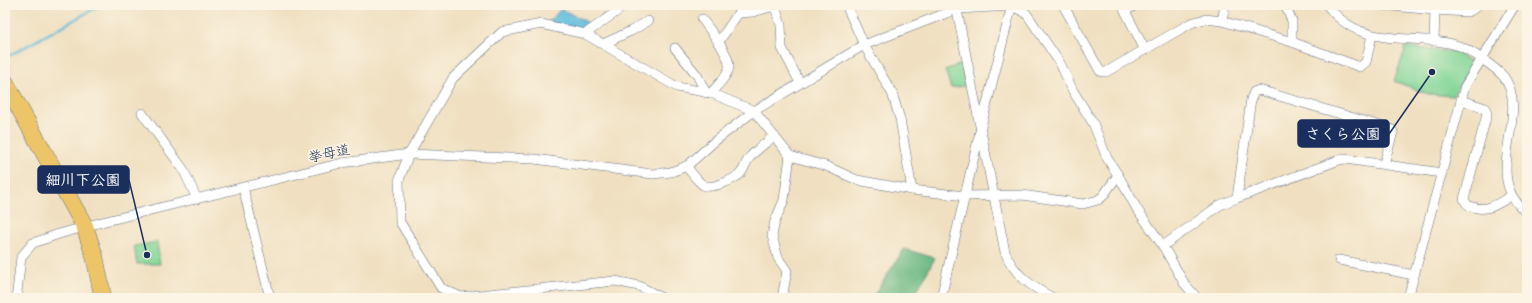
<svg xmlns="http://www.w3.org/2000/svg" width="1532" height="303" font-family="'Gochi Hand','Klee One',sans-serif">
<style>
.green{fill:#84d698;stroke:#50827b}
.forest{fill:#6bb780;stroke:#43736f}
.water{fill:#5ebcdd;stroke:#3c769e}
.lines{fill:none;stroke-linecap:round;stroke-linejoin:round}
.stream{stroke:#5ebcdd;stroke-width:2.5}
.street-casing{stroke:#666d81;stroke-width:10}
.highway-casing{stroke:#666d81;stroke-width:18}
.street{stroke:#fff;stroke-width:9}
.highway{stroke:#edc569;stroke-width:17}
.labels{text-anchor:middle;stroke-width:3;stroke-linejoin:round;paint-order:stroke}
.street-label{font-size:14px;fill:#1b2f5e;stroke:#fcf5e5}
.leader{fill:none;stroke:#1b2f5e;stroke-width:1.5}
.callout-dot{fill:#1b2f5e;stroke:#fcf5e5;stroke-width:1.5}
.callout{fill:#1b2f5e;stroke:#1b2f5e;stroke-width:1.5}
.callout-label{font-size:15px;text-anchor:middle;font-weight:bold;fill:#fff}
</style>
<rect width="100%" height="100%" fill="#fcf5e5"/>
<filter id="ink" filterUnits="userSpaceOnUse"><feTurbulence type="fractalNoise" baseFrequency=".025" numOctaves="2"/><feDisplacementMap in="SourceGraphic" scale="8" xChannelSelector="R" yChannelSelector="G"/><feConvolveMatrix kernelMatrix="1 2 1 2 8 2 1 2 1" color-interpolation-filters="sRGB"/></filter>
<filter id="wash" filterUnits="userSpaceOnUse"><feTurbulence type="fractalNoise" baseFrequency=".012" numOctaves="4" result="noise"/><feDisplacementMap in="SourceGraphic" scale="16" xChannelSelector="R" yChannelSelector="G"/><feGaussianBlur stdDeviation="0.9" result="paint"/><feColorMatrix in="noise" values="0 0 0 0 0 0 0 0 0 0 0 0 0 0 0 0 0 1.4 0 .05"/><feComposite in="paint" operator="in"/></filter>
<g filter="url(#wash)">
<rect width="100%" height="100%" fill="#f0e0c1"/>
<!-- green -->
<g class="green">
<polygon points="1406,47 1455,52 1472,63 1453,96 1428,94 1394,81"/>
<polygon points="961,64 965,86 951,88 945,70"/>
<polygon points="157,242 160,264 137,264 134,246"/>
</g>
<!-- forest -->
<polygon class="forest" points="904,249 935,258 913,298 872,298"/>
<!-- water -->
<polygon class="water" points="561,9 589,23 579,29 548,22"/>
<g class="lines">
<!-- stream -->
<polyline class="stream" points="5,58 101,5"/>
</g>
</g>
<g filter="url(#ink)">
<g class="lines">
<defs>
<g id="street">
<polyline points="846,5 864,45 892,93 900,119 912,190"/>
<path d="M956 5 1005 252C1014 275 1032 287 1053 298"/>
<polyline points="1063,5 1100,71 1103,72 1106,72 1191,23 1205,19 1222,21 1292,42 1360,67 1366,62 1372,35"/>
<polyline points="1122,5 1145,50"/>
<polyline points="1285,5 1292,21 1292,42"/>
<path d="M1327 5C1362 51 1409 32 1456 45 1468 48 1495 67 1504 77 1532 117 1479 175 1527 213"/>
<polyline points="1381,5 1435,10 1467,12 1472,10 1478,5"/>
<polyline points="775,7 781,25 782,48 800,83"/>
<polyline points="1125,11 1136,5"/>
<path d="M702 19C709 29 731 55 729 68 727 77 716 87 711 93"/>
<polyline points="1222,21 1225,5"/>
<polyline points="585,34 626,5"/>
<polyline points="1434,41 1435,10"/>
<polyline points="718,43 737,15 740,13 753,12 778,5"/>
<polyline points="603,44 631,31 648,21"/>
<polyline points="675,48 697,75 706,93"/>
<path d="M1461 100 1485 108 1487 114 1464 199C1466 204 1468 206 1473 207 1488 212 1499 203 1511 196"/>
<polyline points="142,113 183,169 197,199"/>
<path d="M686 166C691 172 697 181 703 185 712 190 735 179 741 173 745 168 746 161 750 157 757 149 766 143 774 136"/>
<polyline points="243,187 270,298"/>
<polyline points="1237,198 1251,99 1254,92 1259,90 1391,129 1393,132 1384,164"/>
<polyline points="1163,246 1220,205 1237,198 1339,160 1345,159 1442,173"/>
<polyline points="1339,260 1414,275"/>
<polyline points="19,298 17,292 21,257 33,243 59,234 102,222 342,163 409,154 534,159 653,174 671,172 687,166 715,141 754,111 864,45 957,9 1012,6 1026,13 1060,63 1073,91 1093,123 1107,158 1118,175"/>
<polyline points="662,298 639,286 615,281 461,297 441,288 400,222 399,180 409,154 453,78 502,32 541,24 585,34 677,87 711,93 754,111 790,156 826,166 857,180 912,190 965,196 1022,195 1083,204 1098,200 1103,196 1118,175 1137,209 1163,246 1184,283 1197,298"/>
<polyline points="782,298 787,271 778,258 772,236 775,221 784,200 790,156"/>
<polyline points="941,298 981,127 1012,5"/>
<polyline points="1408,298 1465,86 1515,5"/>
</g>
<polyline id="highway" points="5,82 85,227 95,258 103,298"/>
</defs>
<!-- street casing -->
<use href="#street" class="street-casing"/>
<!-- highway casing -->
<use href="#highway" class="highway-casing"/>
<!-- street -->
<use href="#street" class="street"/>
<!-- highway -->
<use href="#highway" class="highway"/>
</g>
</g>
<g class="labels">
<!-- street labels -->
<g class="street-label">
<text transform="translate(329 153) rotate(-12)" y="5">挙母道</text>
</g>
</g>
<!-- callouts -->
<path class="leader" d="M1432 72L1389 134M147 255L129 180"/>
<g class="callout-dot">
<circle cx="1432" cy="72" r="4"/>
<circle cx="147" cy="255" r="4"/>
</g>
<g class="callout">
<rect x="1298" y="120" width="91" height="27" rx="4"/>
<rect x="38" y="166" width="91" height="27" rx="4"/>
</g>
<g class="callout-label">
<text x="1343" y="139">さくら公園</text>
<text x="83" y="185">細川下公園</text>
</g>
<!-- margin -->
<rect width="1532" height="303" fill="none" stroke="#fcf5e5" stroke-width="20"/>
</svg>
